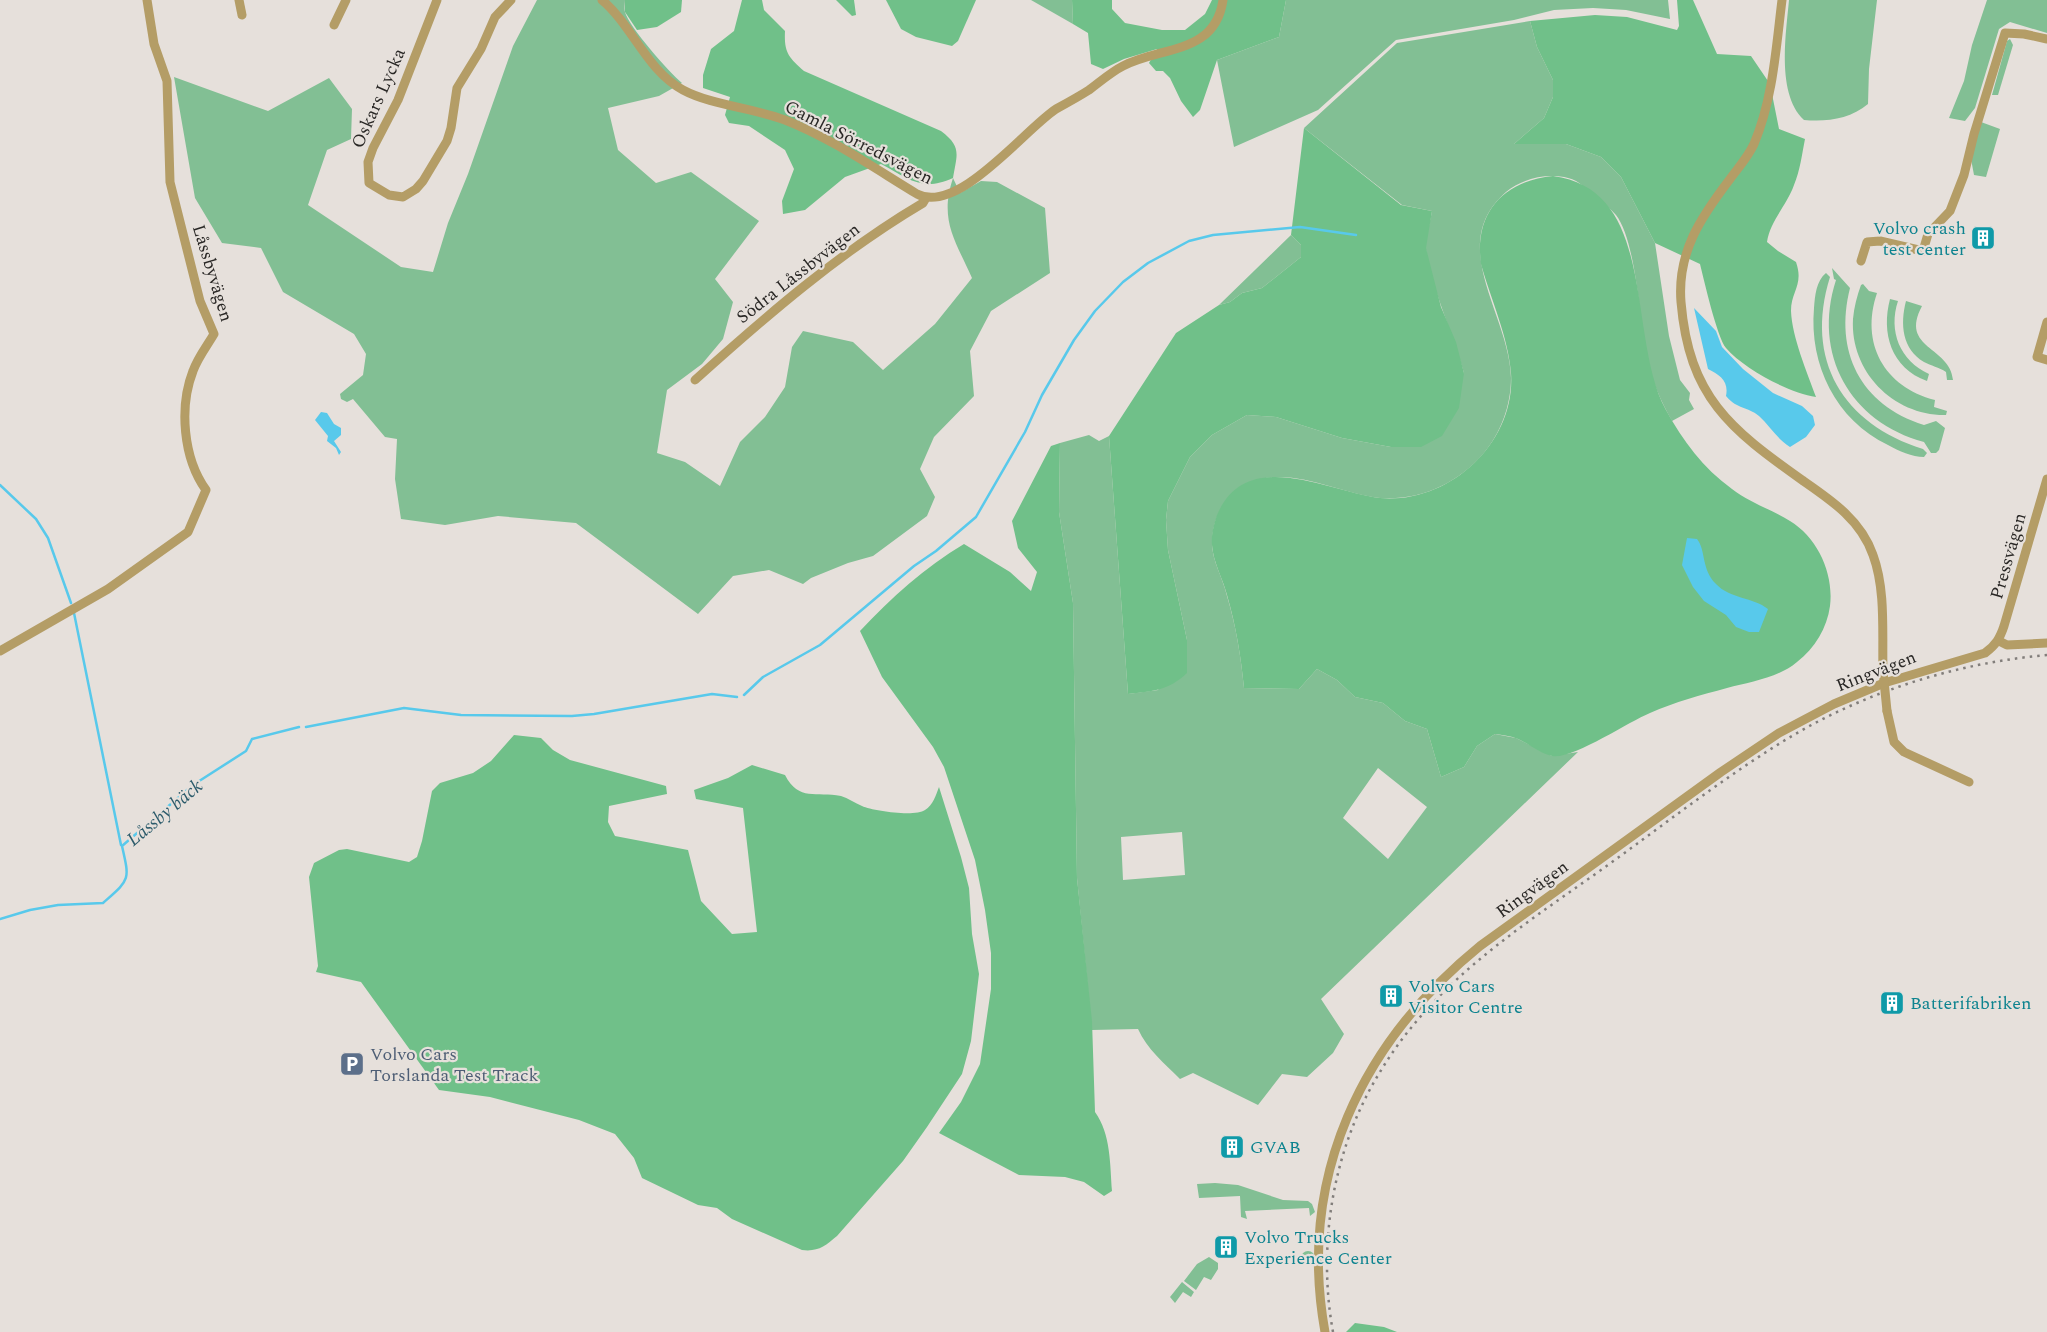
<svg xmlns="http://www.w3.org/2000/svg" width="2047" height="1332" font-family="Spectral,serif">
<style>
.green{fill:#82bf94;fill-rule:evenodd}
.forest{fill:#70c089}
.water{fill:#58c9eb}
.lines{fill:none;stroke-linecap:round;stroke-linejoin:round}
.stream{stroke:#58c9eb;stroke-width:2.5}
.minor{stroke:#b49d66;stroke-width:9}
.rail{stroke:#827e7b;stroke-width:2.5;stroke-dasharray:2.5 5;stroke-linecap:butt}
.minor-bridge{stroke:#b49d66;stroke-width:9}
.labels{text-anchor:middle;stroke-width:4.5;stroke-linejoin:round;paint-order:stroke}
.street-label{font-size:18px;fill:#292725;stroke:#e6e0db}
.culture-label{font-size:18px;fill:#0d838f;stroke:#e6e0db;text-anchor:start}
.service-label{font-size:18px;fill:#4e5e75;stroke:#e6e0db;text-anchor:start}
.water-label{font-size:19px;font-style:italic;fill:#2c5b6b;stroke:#e6e0db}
</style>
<rect width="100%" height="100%" fill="#e6e0db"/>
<!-- green -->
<g class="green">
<path d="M537 0H625C625 3 624 9 625 12 629 27 669 72 682 83L659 96 608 108 618 150 656 183 691 172 759 221 715 279 733 302 723 339 702 364 667 390 657 453 685 462 720 486 740 442 765 417 785 387 792 347 803 331 853 342 883 370 935 324 972 278C955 240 939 220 953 178L960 193 981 181 997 182 1045 208 1050 273 991 311 970 351 974 396 934 437 920 469 935 497 927 516 873 556 848 563 811 578 803 584 769 570 733 576 698 614 576 523 498 516 445 525 401 519 395 479 397 439 385 437 353 399 347 402 341 399 340 394 363 375 366 354 354 334 283 292 261 248 222 243 195 198 174 77 268 111 329 78 352 109 351 139 327 150 308 205 401 267 433 272 448 223 468 174 513 46Z"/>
<polygon points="1031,0 1072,0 1073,24"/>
<polygon points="1286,0 1668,0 1670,19 1626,10 1593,8 1554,10 1514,20 1396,40 1318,110 1234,147 1217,60 1279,37"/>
<path d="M1789 0H1877L1869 69 1868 104C1850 119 1827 122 1804 120 1776 94 1786 34 1789 0Z"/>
<polygon points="1987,0 2047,0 2047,33 2010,22 1999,29 1975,108 1965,121 1949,118 1964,81 1972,45"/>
<path d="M1530 21 1537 47 1553 80V97L1544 118 1514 144H1566L1601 157 1621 177 1655 243 1669 336 1680 380 1690 393 1689 400 1694 409 1672 421C1660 400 1651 378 1646 355 1640 321 1636 241 1616 215 1610 208 1602 202 1595 197 1586 189 1580 181 1568 178 1548 173 1523 178 1506 192 1445 245 1510 315 1511 378 1511 405 1501 433 1483 454 1458 483 1420 501 1380 498 1332 493 1276 456 1233 494 1219 506 1212 525 1212 543 1212 561 1223 578 1227 596 1236 626 1241 657 1244 688L1299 689 1317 669 1337 680 1355 697 1383 703 1405 721 1427 729 1441 777 1464 767 1477 746 1495 734 1516 738 1552 756 1578 752 1321 999 1344 1034 1333 1053 1307 1077 1282 1074 1258 1105 1193 1073 1180 1079C1164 1063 1147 1049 1138 1029L1092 1030 1077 878 1073 603 1059 512 1060 443 1089 435 1099 441 1109 436 1128 694 1158 690 1187 640 1168 550 1166 520 1168 501 1190 457 1212 435 1247 415 1276 417 1342 438 1391 447 1464 373C1453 333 1432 290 1426 250 1425 238 1430 223 1432 211L1402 205 1304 128 1397 43ZM1378 768 1427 807 1388 859 1343 818ZM1182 832 1185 875 1123 880 1121 837Z"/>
<polygon points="2010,39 2013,45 1998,95 1992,95 2007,41"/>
<polygon points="1981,122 2000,129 1986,177 1974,175 1971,159"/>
<polygon points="1291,235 1301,245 1301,257 1262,288 1242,293 1230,302 1219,305"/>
<path d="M1832 268 1850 288C1834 351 1860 405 1924 425L1936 421 1945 428 1939 450 1936 453H1931L1924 442C1850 422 1812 354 1836 280L1834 279Z"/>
<path d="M1826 273 1830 277C1804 360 1843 424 1923 449L1927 453 1924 457C1912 457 1899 451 1888 445 1836 420 1809 365 1814 308 1815 296 1816 281 1826 273Z"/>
<path d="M1863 284 1869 291 1877 293C1860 343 1884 387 1935 400L1934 407 1947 411 1946 415C1894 416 1850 372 1853 319 1854 307 1857 296 1861 285Z"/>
<path d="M1890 299 1898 301C1888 331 1900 361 1929 374L1927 381C1891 368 1881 333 1890 299Z"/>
<path d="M1906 301 1922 306C1899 349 1950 346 1953 380H1947L1946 372C1939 367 1931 366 1924 362 1902 349 1900 324 1906 301Z"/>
<polygon points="1215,1183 1238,1185 1283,1200 1308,1201 1312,1204 1315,1212 1310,1216 1309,1208 1245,1211 1247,1219 1241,1217 1240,1196 1199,1198 1197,1184"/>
<circle cx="1308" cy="1258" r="7"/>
<polygon points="1209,1257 1218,1263 1218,1269 1211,1280 1204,1277 1196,1290 1184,1281 1197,1264"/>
<polygon points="1182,1282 1194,1292 1191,1297 1183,1292 1175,1303 1170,1297"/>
</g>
<!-- forest -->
<g class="forest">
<polygon points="625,0 682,0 681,12 657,27 637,30 625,12"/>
<path d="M742 0H762L764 10 785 31C784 52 788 57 804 71L941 131C962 147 957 154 953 178 922 192 909 179 881 164L845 177 805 210 783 214 782 201 794 169 785 150 749 126 729 123 725 115 730 97 703 88V75L711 49 734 31Z"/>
<polygon points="836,0 854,0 856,15 852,16"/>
<polygon points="886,0 976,0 958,41 952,46 916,37 901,29"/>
<polygon points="1072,0 1112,0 1112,9 1125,23 1162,30 1185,30 1205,14 1212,0 1286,0 1279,37 1217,60 1200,110 1193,117 1181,101 1170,78 1163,71 1156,71 1149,63 1157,49 1124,59 1103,69 1091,64 1088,33 1073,24"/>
<path d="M1677 0H1693L1717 54 1751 56 1770 84 1779 129 1805 139C1802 154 1800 171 1794 185 1787 205 1770 221 1767 242L1778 251 1796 262C1804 285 1791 291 1791 311 1792 337 1807 372 1816 397 1789 393 1744 369 1726 348 1717 337 1704 280 1700 264L1655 243 1621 177 1601 157 1566 144H1514L1544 118 1553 97V80L1537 47 1530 21 1595 15 1627 17 1677 30 1679 26Z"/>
<path d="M1304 128 1401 205 1432 211 1426 248 1441 307 1456 342 1464 373 1459 408 1442 436 1421 447H1391L1342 438 1276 417 1247 415 1212 435 1190 457 1168 501 1166 520 1168 550 1187 640V673C1168 691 1153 691 1128 694L1109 436 1176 333 1219 305 1230 302 1242 293 1262 288 1301 257V245L1291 235Z"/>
<path d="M1553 176C1659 190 1626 337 1666 410 1683 441 1703 468 1732 489 1750 503 1771 509 1790 521 1818 538 1834 574 1830 606 1827 628 1815 648 1797 662 1778 678 1750 682 1727 688 1701 695 1675 702 1650 713 1628 722 1572 760 1552 756 1541 754 1529 744 1518 739 1511 736 1502 735 1495 734L1477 746 1464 767 1441 777 1427 729 1405 721 1383 703 1355 697 1337 680 1317 669 1299 689 1244 688C1241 657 1236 626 1227 595 1223 579 1213 562 1212 545 1211 535 1214 524 1217 515 1247 445 1329 492 1380 498 1449 504 1516 443 1511 373 1508 336 1491 300 1481 264 1474 213 1503 181 1553 176Z"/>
<path d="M1060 443 1059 512 1073 603 1077 878 1092 1021 1095 1112C1111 1134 1110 1165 1112 1191L1104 1196 1084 1182 1065 1177 1019 1175 939 1133 961 1102 980 1064 991 989V953L985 910 975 860 944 767 933 747 882 677 860 631C891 598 925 567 964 544L1010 572 1031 591 1037 572 1018 548 1012 521 1051 446Z"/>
<path d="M514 735 541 738 553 750 570 760 666 786 667 794 609 806 608 822 615 836 688 850 701 901 732 934 757 932 743 808 696 799 694 790 728 778 752 765 785 775C799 802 816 791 841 796 848 798 855 803 862 806 873 811 915 817 925 810 933 805 936 795 939 787L961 857 969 888 972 934 979 974 971 1041 962 1074 927 1127 903 1161 837 1236C825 1246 818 1252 802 1250L732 1219 717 1208 698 1205 642 1178 634 1158 615 1134 579 1120 490 1097 439 1090 361 982 316 972 318 966 309 877 314 863 339 850 347 849 409 862 417 857 422 841 432 791 440 783 473 773 491 761Z"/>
<polygon points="1355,1323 1384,1327 1397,1332 1346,1332"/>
</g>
<!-- water -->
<g class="water">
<path d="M1694 308 1716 331 1722 347 1743 369 1773 393 1802 406 1813 416 1815 425 1806 437 1790 447C1777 439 1770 426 1759 416 1747 406 1738 410 1726 396 1729 381 1720 375 1708 369Z"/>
<polygon points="321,412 327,413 334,424 341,428 341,435 334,441 341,452 339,455 336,448 327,441 328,436 315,420"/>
<path d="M1687 538 1697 539C1706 550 1701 569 1716 584 1730 599 1753 597 1768 609L1759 632H1749L1736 627 1726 615 1704 601 1693 587 1682 565Z"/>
</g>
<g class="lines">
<!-- stream -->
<g class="stream">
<polyline points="0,485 36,519 48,538 71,603"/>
<polyline points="74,613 121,845"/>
<polyline points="744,695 763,677 820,645 914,566 936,551 976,517 1025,432 1042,395 1074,340 1095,311 1123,282 1148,263 1189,241 1213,235 1300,227 1356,235"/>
<polyline points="306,727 404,708 461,715 572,716 594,714 712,694 737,697"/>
<path d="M0 919 30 910 58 905 103 903C130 879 130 881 122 846L193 785 246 751 252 739 299 727"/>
</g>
<!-- minor -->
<g class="minor">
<polyline points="239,0 242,15"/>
<polyline points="437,0 398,100 373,148 368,162 369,183 389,195 403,197 416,189 423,181 447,141 451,128 457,88 481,49 495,17 511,0"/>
<path d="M602 0C632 25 647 71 683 90 711 105 753 108 785 120 831 138 874 168 917 194 958 215 1024 130 1056 109 1067 103 1078 97 1089 90 1100 82 1111 72 1123 66 1161 46 1215 55 1223 0"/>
<path d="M1782 0C1776 48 1773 99 1754 144 1748 157 1738 168 1730 179 1701 217 1677 252 1681 302 1689 397 1730 429 1802 480 1831 500 1861 520 1873 555 1886 590 1882 634 1883 671"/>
<polyline points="334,25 346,0"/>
<polyline points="1861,261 1867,242 1880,241 1923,251 1928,234 1950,211 1964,175 1974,134 2005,33 2024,34 2047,39"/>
<polyline points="2047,322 2037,357 2047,360"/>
<path d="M695 380C766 316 840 252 923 203L926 198"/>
<polyline points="1999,641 2007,645 2047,643"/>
<path d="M0 651 108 589 188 532 206 490C183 458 179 407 193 371 198 357 207 346 214 334L200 301 170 182 167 81 154 44 147 0"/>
<polyline points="1887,711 1894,742 1904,752 1969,782"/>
<path d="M1325 1332C1297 1177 1361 1043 1480 946L1721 772 1779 733 1834 704 1884 683 1985 653C1996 645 2000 638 2004 626L2047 479"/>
</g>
<!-- rail -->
<path class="rail" d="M1333 1332C1317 1244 1333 1148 1380 1072 1434 982 1518 929 1601 870 1661 827 1719 781 1782 742 1861 693 1955 663 2047 655"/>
<!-- minor-bridge -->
<polyline class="minor-bridge" points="1883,671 1887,711"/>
</g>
<!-- icons -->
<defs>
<symbol id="building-square" viewBox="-11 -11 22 22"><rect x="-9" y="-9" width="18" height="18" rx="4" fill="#0f9aa8" stroke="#e6e0db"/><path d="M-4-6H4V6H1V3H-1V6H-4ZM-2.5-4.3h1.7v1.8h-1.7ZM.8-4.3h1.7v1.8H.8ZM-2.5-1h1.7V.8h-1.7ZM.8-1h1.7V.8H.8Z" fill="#fff"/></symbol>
<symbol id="parking-square" viewBox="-11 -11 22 22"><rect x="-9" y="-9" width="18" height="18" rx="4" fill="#5c6f8a" stroke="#e6e0db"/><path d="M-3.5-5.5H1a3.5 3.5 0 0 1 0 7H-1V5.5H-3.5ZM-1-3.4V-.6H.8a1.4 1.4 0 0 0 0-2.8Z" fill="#fff"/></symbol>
</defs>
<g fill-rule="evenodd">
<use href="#building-square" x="1969" y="224" width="28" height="28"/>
<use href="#building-square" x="1377" y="982" width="28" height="28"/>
<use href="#building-square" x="1878" y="989" width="28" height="28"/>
<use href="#parking-square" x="338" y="1050" width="28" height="28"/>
<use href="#building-square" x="1218" y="1133" width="28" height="28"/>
<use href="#building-square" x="1212" y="1233" width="28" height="28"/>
</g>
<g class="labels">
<!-- street labels -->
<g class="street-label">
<text transform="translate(378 98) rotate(-66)" y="6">Oskars Lycka</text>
<text transform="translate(859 142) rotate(27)" y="6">Gamla Sörredsvägen</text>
<text transform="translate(213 273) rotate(73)" y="6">Låssbyvägen</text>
<text transform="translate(798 273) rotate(-38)" y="6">Södra Låssbyvägen</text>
<text transform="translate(2008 556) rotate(-74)" y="6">Pressvägen</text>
<text transform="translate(1876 671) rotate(-21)" y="6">Ringvägen</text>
<text transform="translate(1532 889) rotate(-36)" y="6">Ringvägen</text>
</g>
<!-- culture labels -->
<g class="culture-label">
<text x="1966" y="234" text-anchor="end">Volvo crash<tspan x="1966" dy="21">test center</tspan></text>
<text x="1408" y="992">Volvo Cars<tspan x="1408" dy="21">Visitor Centre</tspan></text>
<text x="1910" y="1009">Batterifabriken</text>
<text x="1250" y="1153">GVAB</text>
<text x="1244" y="1243">Volvo Trucks<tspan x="1244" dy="21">Experience Center</tspan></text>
</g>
<!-- service labels -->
<g class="service-label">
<text x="370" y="1060">Volvo Cars<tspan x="370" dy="21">Torslanda Test Track</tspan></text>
</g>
<!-- water labels -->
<g class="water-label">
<text transform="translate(164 812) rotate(-40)" y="7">Låssby bäck</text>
</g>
</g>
</svg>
